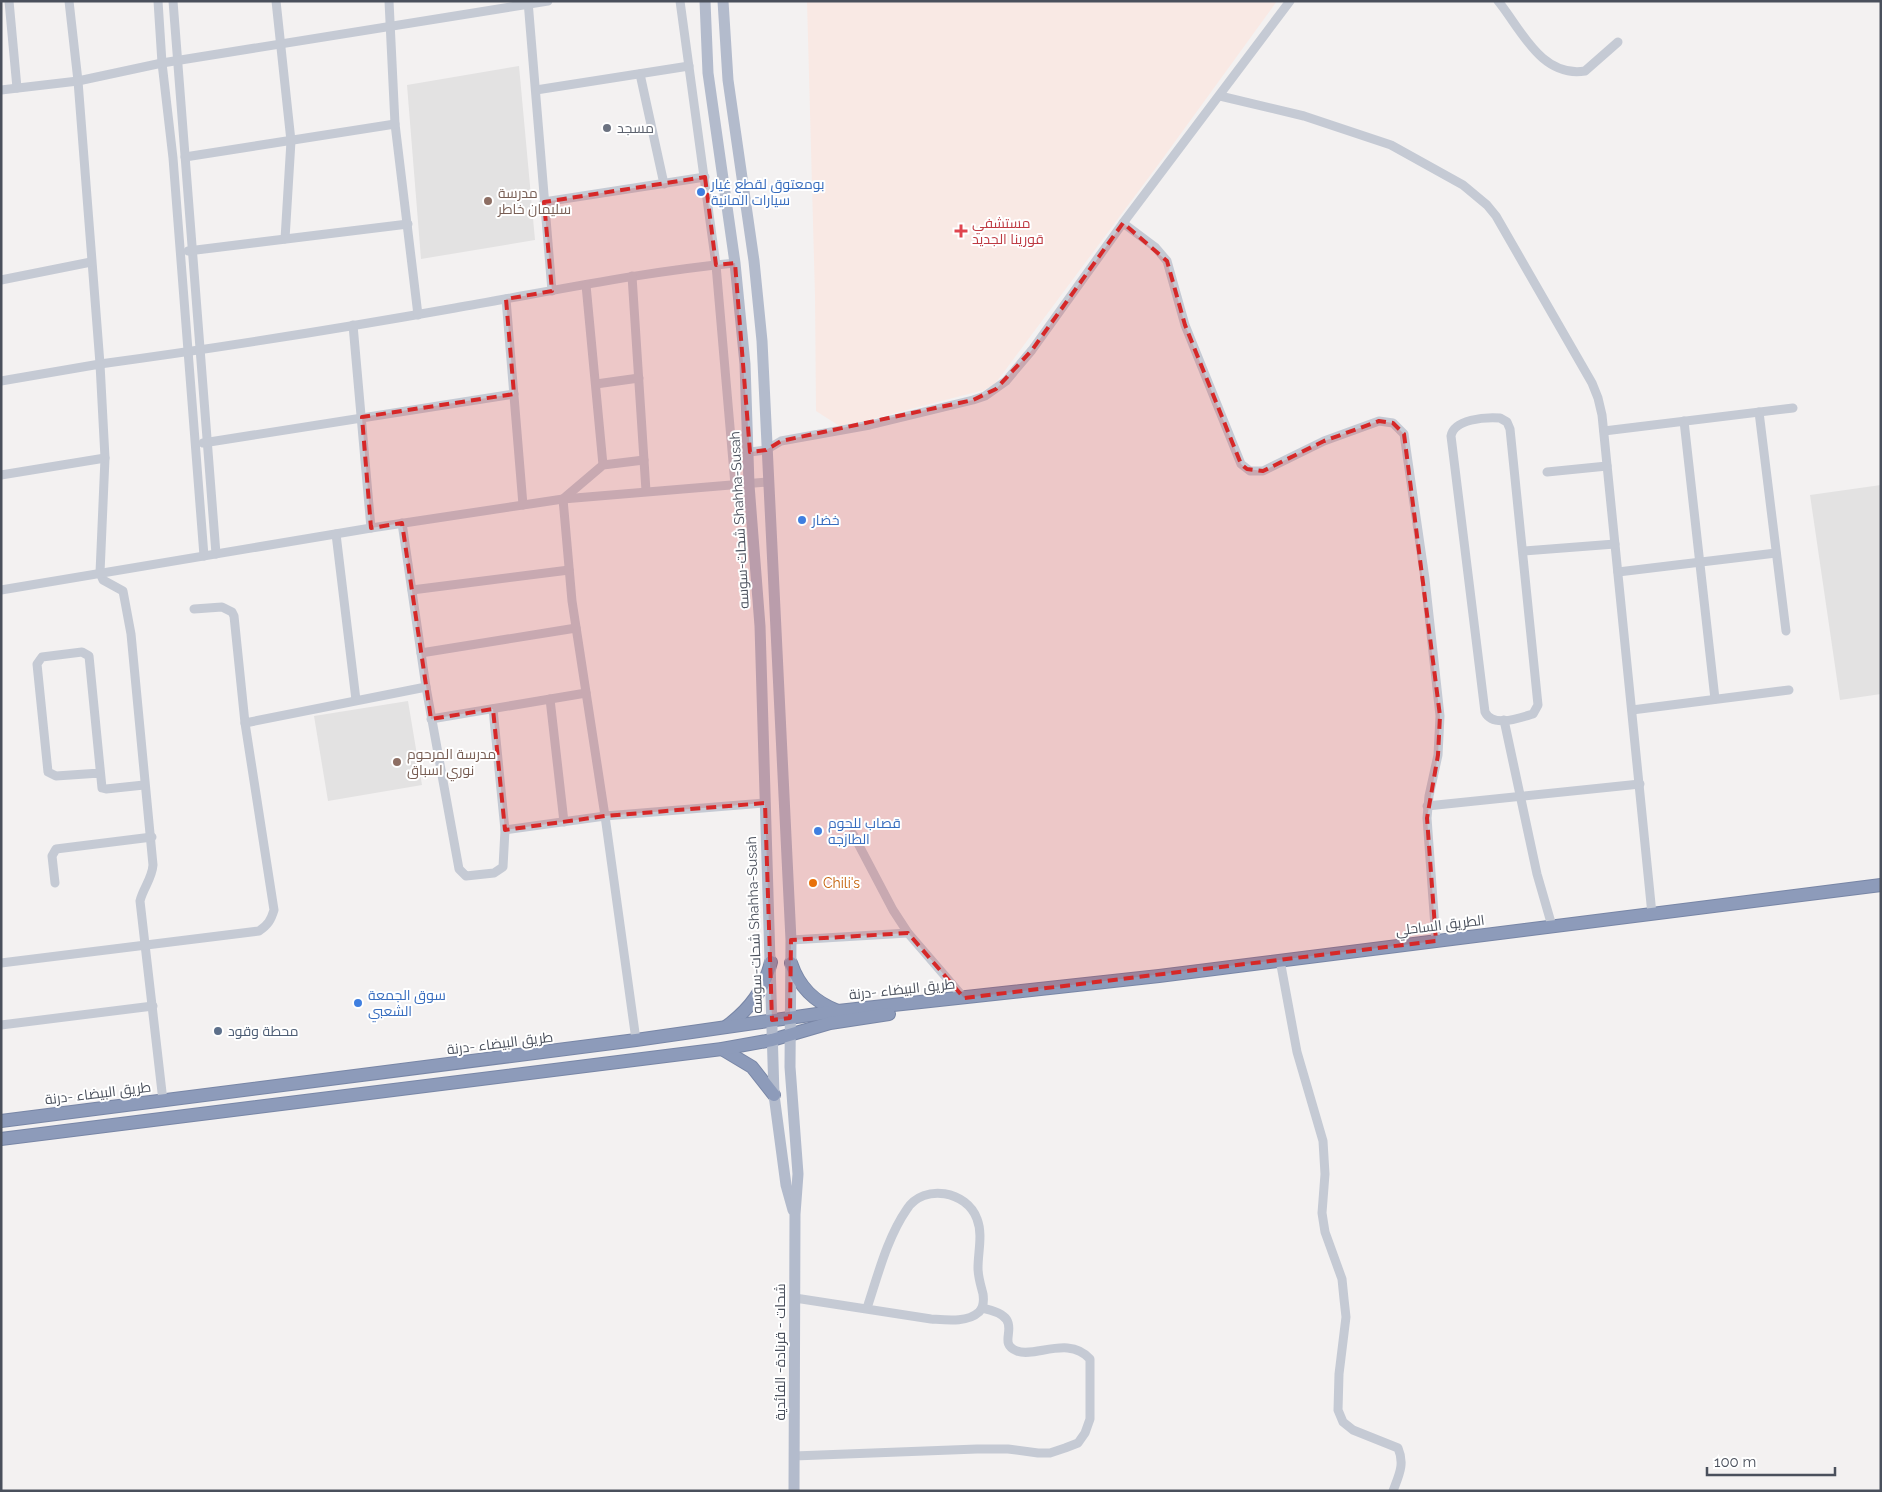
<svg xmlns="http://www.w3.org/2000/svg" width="1882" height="1492" font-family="Raleway,Cairo,sans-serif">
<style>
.education{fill:#e3e2e2}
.medical{fill:#f9e9e4}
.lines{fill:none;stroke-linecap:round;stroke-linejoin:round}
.highway-casing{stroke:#7886a6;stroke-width:14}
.minor{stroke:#c5cad4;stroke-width:9}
.major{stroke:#b3bbcc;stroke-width:11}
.highway{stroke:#8d9bba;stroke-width:12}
.marked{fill:#d62828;fill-opacity:0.2;stroke:#d62828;stroke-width:4;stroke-dasharray:10 6;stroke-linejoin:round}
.worship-dot{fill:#6b7280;stroke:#fff;stroke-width:2}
.shop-dot{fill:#3f7fe0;stroke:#fff;stroke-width:2}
.education-dot{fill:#8d6e63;stroke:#fff;stroke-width:2}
.health-dot{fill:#e0444e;stroke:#fff;stroke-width:2}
.food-dot{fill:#e8710a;stroke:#fff;stroke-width:2}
.service-dot{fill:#5c6f8a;stroke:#fff;stroke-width:2}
.labels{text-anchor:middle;stroke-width:4;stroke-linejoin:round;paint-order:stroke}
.worship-label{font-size:14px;fill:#5b616d;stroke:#fff;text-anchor:start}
.shop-label{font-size:14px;fill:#366cbe;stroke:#fff;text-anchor:start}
.education-label{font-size:14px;fill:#785e54;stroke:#fff;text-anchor:start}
.health-label{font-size:14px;fill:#be3a42;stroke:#fff;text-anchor:start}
.street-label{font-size:14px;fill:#4a505c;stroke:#fff}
.food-label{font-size:14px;fill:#c56008;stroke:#fff;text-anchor:start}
.service-label{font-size:14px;fill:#4e5e75;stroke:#fff;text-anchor:start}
</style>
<rect width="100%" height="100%" fill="#f3f1f1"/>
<!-- education -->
<g class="education">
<polygon points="519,66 535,240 421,259 407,85"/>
<polygon points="1881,485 1881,694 1840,700 1810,495"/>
<polygon points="408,701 422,785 328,801 314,716"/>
</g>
<!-- medical -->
<polygon class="medical" points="807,1 1277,1 1158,165 995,384 984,390 841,427 816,411 815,296"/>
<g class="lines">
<defs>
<g id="highway">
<path d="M791 963C799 987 814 1002 838 1011"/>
<path d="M727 1026C750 1009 764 990 771 962"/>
<polyline points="722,1049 752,1067 774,1095"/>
<polyline points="1,1121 636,1040 838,1011 1159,976 1881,885"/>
<polyline points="1,1139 722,1049 772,1040 830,1023 889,1014"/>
</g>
</defs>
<!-- highway casing -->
<use href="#highway" class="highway-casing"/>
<!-- minor -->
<g class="minor">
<polyline points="9,1 17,88"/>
<path d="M69 1 78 81 100 364C218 348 337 329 455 308 548 292 641 272 735 263"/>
<polyline points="158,1 162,63 173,158 204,556"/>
<polyline points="173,1 216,554"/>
<polyline points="276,1 291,141 285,239"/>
<polyline points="389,1 395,124 418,315"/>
<polyline points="528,1 552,291"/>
<polyline points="680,1 716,265 735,485"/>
<path d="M1498 1C1521 29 1541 78 1585 71L1618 42"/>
<polyline points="640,74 664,184"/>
<polyline points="1,90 78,81 162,63 548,1"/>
<polyline points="536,90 689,66"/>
<polyline points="1220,96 1304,116 1391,145 1463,185 1487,205 1496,216 1592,383 1598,398 1602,415 1652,914"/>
<polyline points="185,157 395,124"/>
<polyline points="544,202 705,177"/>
<polyline points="1123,223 1155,247 1167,261 1185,325 1241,464 1250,471 1263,471 1324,441 1379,421 1393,423 1404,434 1425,579 1440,716 1438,755 1429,796 1427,818 1436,941"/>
<polyline points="188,251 408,224"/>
<polyline points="632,276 646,491"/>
<polyline points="1,280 91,262"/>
<polyline points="586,285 603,465"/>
<polyline points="506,299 523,505"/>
<polyline points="353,325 371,528"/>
<path d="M1 381 100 364 105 458 100 573 103 580 123 591 131 634 153 865C152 879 143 888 140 901L163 1101"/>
<polyline points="596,384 639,378"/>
<polyline points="1759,412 1786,631"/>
<path d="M1500 418 1507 422 1510 429 1538 705 1533 714C1519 718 1493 728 1485 712L1451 436C1454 419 1485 417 1500 418Z"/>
<polyline points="1684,421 1715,699"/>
<polyline points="1604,431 1793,408"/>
<polyline points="203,443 514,394"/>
<polyline points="750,452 766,450 781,441 870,425 973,400 985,396 1006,381 1032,350 1123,223 1290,1"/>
<polyline points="1547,472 1607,466"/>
<polyline points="1,475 105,458"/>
<polyline points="402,523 426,687 459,869 466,876 494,873 503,867 505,830 493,709"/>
<polyline points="336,534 356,700"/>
<polyline points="1523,551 1615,544"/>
<polyline points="1618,572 1776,553"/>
<polyline points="1,590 371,528 563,499 768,482"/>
<polyline points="412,590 569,570"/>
<polyline points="421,653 576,628"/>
<polyline points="550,699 564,822"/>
<polyline points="1632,710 1789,690"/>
<polyline points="431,719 586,693"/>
<polyline points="1504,720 1537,874 1552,926"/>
<polyline points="245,723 426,687"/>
<polyline points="100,773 56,776 48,772 37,664 42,657 82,652 89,656 102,788 106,789 144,785"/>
<polyline points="1427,806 1640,784"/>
<polyline points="505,830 605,816 765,803"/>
<polyline points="55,883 52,856 56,849 152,837"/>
<polyline points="908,933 964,998"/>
<polyline points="791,940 908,933 893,910 853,834"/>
<path d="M1280 960 1297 1052 1323 1141 1325 1174 1322 1213 1325 1232 1342 1279 1344 1299 1346 1317 1339 1374 1338 1410 1343 1422 1353 1430 1398 1448C1405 1464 1399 1475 1393 1491"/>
<path d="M1 963 259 931C268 925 271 920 274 910L245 723 234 616 232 612 222 607 194 609"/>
<polyline points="1,1025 153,1006"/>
<polyline points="636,1040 605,816 572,601 563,499 603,465 644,460"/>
<path d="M795 1298 931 1319C946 1320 967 1323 979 1312 984 1307 984 1301 983 1294 981 1286 978 1277 978 1268 978 1252 983 1234 977 1219 967 1191 924 1183 907 1209 887 1238 878 1275 867 1308"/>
<path d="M794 1456 977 1449H1008L1038 1453H1050L1065 1448 1078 1443 1085 1433 1090 1419V1359C1069 1335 1035 1358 1017 1351 992 1342 1032 1318 982 1308"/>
</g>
<!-- major -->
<g class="major">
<polyline points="705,1 708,73 735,263 745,364 749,485 760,626 774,1095 786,1185 793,1210"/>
<polyline points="723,1 728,80 754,261 762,341 791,940 790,1067 798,1174 795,1214 794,1491"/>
</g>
<!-- highway -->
<use href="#highway" class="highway"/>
</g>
<!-- marked area -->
<path class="marked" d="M705 177 716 265 735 263 750 452 766 450 781 441 973 400 996 389 1032 350 1123 223 1167 261 1185 325 1241 464 1247 469 1263 471 1324 441 1379 421 1393 423 1404 434 1440 716 1438 755 1427 818 1436 941 964 998 908 933 791 940 790 1018 772 1020 765 803 605 816 505 830 493 709 431 719 402 523 371 528 362 417 514 394 506 299 552 291 544 202Z"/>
<!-- markers -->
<circle class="worship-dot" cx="607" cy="128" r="5"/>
<g class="shop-dot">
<circle cx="701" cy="192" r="5"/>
<circle cx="802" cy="520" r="5"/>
<circle cx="818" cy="831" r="5"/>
<circle cx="358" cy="1003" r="5"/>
</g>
<g class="education-dot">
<circle cx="488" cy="201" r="5"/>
<circle cx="397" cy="762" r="5"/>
</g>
<path class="health-dot" d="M958.5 223.5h5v5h5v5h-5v5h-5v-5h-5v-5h5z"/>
<circle class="food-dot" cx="813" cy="883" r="5"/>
<circle class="service-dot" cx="218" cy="1031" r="5"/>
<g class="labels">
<!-- worship labels -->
<g class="worship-label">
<text x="617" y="133">مسجد</text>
</g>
<!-- shop labels -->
<g class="shop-label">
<text x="711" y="189">بومعتوق لقطع غيار<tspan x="711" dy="16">سيارات المانية</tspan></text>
<text x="812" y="525">خضار</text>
<text x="828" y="828">قصاب للحوم<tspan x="828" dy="16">الطازجه</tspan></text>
<text x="368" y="1000">سوق الجمعة<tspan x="368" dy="16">الشعبي</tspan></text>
</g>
<!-- education labels -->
<g class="education-label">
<text x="498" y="198">مدرسة<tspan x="498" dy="16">سليمان خاطر</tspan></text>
<text x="407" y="759">مدرسة المرحوم<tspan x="407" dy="16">نوري اسباق</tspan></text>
</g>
<!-- health labels -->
<g class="health-label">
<text x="972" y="228">مستشفي<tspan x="972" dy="16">قورينا الجديد</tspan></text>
</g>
<!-- street labels -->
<g class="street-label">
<text transform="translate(739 520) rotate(-93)" y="5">شحات-سوسه Shahha-Susah</text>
<text transform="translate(754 925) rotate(-92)" y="5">شحات-سوسه Shahha-Susah</text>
<text transform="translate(1440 925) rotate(-7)" y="5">الطريق الساحلي</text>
<text transform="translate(902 989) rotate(-6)" y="5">طريق البيضاء -درنة</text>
<text transform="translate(500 1043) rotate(-7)" y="5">طريق البيضاء -درنة</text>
<text transform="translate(98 1093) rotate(-7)" y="5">طريق البيضاء -درنة</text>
<text transform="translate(780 1352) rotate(-90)" y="5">شحات - قرنادة- الفائدية</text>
</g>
<!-- food labels -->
<g class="food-label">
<text x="823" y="888">Chili's</text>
</g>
<!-- service labels -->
<g class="service-label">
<text x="228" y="1036">محطة وقود</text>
</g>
</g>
<!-- border -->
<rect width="1882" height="1492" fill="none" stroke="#4a505c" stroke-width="5"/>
<!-- scale -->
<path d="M1707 1467v8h128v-8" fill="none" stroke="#4a505c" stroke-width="2.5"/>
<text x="1714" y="1467" font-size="15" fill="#4a505c" stroke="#ffffff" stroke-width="4" paint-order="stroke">100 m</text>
</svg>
